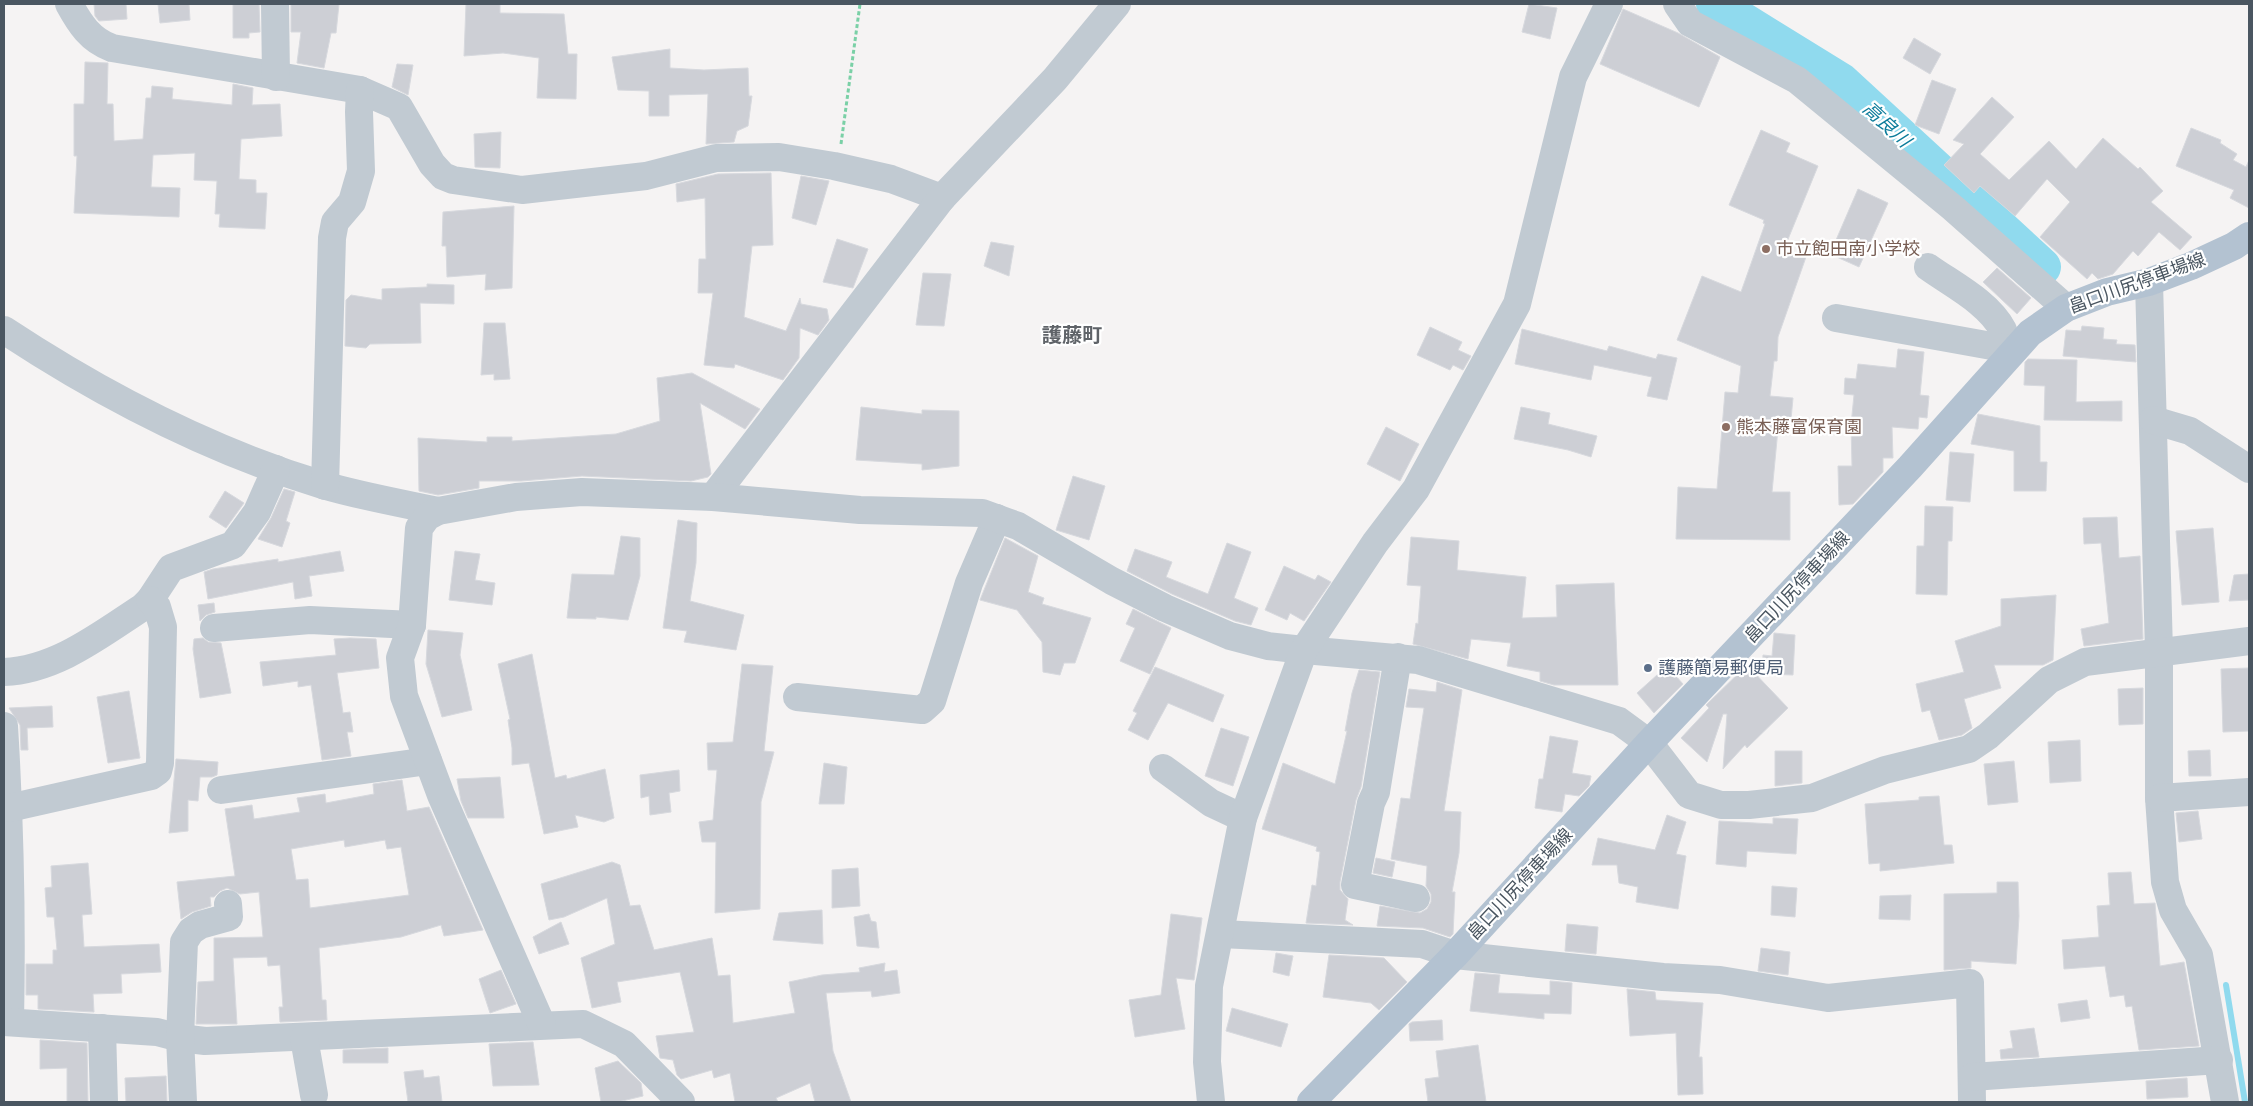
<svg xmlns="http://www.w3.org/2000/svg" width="2253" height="1106" font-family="'Asap Condensed','Noto Sans JP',sans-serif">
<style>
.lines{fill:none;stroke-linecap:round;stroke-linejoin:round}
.stream{stroke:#90daee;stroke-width:6}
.river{stroke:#90daee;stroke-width:38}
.building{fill:#cdcfd5;stroke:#d7d9de;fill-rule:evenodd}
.path{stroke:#7ad0a6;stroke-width:3;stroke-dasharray:4 2.5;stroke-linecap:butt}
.minor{stroke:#c1cad2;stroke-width:28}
.major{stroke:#b3c2d1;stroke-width:28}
.education-dot{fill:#8d6e63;stroke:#fff;stroke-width:2}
.service-dot{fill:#5c6f8a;stroke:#fff;stroke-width:2}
.labels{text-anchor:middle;stroke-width:4.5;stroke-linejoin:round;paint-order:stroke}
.education-label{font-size:18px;fill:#785e54;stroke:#fff;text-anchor:start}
.street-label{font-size:18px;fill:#4a5661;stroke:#fff}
.service-label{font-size:18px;fill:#4e5e75;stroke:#fff;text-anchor:start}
.water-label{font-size:19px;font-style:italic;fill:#0c7c9b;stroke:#fff}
.quarter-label{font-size:20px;font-weight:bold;fill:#5f6368;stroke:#fff}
</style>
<rect width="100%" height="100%" fill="#f5f3f3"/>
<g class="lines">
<!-- stream -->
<polyline class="stream" points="2226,985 2245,1102"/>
<!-- river -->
<polyline class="river" points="1715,4 1841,82 2042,267"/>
</g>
<!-- building -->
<g class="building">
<polygon points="94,4 126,4 127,19 99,21 95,16"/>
<polygon points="158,4 189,4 190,20 160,23"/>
<polygon points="233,4 259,4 260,32 249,33 249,38 233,38"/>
<polygon points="291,4 339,4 336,33 331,33 324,68 297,63 301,32 291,32"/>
<polygon points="466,4 500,4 500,13 564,14 568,54 577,54 576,99 537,98 539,58 503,53 464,56"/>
<polygon points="1529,4 1557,8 1550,39 1522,32"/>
<polygon points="1623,9 1678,33 1720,57 1699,107 1600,64"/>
<polygon points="1914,38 1941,54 1930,74 1903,58"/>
<polygon points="670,49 670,68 704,70 748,68 749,96 752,96 748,126 737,131 734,142 706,144 708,94 669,95 669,116 649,116 649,91 618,90 612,57"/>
<polygon points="85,62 108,63 107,104 113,104 114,141 143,139 146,98 151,98 152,86 173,88 172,99 232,105 233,84 253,88 252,105 280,104 282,136 241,139 239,179 256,180 256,193 267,193 265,229 219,227 220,214 215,214 217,181 194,180 195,153 153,155 151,187 180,188 179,217 74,213 77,156 74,156 74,104 84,104"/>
<polygon points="397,64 413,65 408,95 392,87"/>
<polygon points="1932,80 1956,89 1939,134 1915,125"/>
<polygon points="1992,97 2014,117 1980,154 2009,180 2049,141 2076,169 2103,138 2138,169 2140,167 2163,191 2151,202 2192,237 2180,250 2159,232 2138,256 2133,251 2113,274 2098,279 2092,273 2087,279 2040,237 2070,202 2047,179 2015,216 1980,186 1974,193 1944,165 1964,144 1953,140"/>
<polygon points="2191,128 2221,140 2220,143 2237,154 2233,160 2246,167 2249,160 2249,208 2230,198 2234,190 2176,166"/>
<polygon points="1761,130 1790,143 1786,152 1818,166 1784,249 1806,257 1778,337 1777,361 1774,361 1770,396 1793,398 1790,430 1778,429 1772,492 1790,492 1790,540 1676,539 1678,487 1717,489 1725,392 1738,393 1741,366 1677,340 1702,276 1741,292 1765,224 1763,223 1764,220 1729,205"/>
<polygon points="501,132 500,168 475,167 474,134"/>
<polygon points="771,173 773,245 752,246 744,317 786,331 800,298 801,304 827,309 829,320 818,335 800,328 799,358 783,380 735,364 734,368 704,365 713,293 698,293 699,259 706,259 705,198 677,202 676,184 718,174"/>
<polygon points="801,176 829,181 816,225 792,218"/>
<polygon points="1858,189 1888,203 1859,267 1830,254"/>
<polygon points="514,206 512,288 485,290 486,274 447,277 446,246 442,246 443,212"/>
<polygon points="837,239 868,249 853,288 823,282"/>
<polygon points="991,242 1014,246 1009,276 984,266"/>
<polygon points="1997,268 2031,298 2017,314 1983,282"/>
<polygon points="923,273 951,274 944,326 916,325"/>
<polygon points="427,284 454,285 454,304 420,303 421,343 370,344 366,348 345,346 346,300 351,295 382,300 382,289 427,287"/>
<polygon points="484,323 505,323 510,379 494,380 494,374 481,375"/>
<polygon points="2082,326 2104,328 2103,339 2117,340 2116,344 2135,345 2136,362 2063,356 2066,330 2081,331"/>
<polygon points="1430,327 1462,342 1458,350 1471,356 1463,370 1453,365 1450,370 1417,355"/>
<polygon points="1522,329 1607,351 1609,346 1656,359 1658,354 1677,358 1667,400 1647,396 1652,377 1594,365 1591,380 1515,364"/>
<polygon points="1898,349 1924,352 1920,395 1929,396 1927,418 1919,417 1918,429 1892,427 1893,458 1883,458 1883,472 1853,504 1839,505 1838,466 1852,466 1851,425 1854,395 1844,394 1845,378 1856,379 1858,364 1896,368"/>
<polygon points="2028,359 2077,360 2076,402 2122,401 2122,421 2044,420 2045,386 2024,385 2025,362"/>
<polygon points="692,373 760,409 745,429 700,403 711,474 708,477 691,481 582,476 521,481 479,481 479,488 438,495 419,491 418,438 487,442 487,437 512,437 512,441 616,434 660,421 657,378"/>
<polygon points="861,407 922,414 922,410 959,411 959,466 922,470 922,464 856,460"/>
<polygon points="1521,407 1550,413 1548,424 1597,436 1591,457 1568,450 1514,439"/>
<polygon points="1978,414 2040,426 2040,462 2047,462 2046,491 2014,491 2014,451 1971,444"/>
<polygon points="1386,427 1419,444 1400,481 1367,464"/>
<polygon points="1950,452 1974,454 1970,502 1946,500"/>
<polygon points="1073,476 1105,486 1089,540 1056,530"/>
<polygon points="284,489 295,492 286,521 290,523 282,547 258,539 271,518"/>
<polygon points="225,491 244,503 226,528 209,517"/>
<polygon points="1925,506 1953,507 1952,541 1948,541 1947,595 1916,594 1917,546 1924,546"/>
<polygon points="2117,517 2119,558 2140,556 2143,639 2084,646 2081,629 2109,623 2101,543 2084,544 2083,518"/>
<polygon points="678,520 697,523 696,563 690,601 744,615 736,650 684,642 687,631 663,628"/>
<polygon points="2213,528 2219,602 2182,605 2176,531"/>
<polygon points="621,536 640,538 640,576 628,620 596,617 596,619 567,618 572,574 614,575"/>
<polygon points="1411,537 1459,541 1457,570 1526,577 1522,618 1557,617 1556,585 1614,583 1618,685 1554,685 1540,681 1540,672 1507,666 1511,643 1471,639 1468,659 1413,644 1416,623 1418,624 1421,586 1407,585"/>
<polygon points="1005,538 1038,556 1028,592 1044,598 1042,604 1091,618 1075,663 1064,663 1060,675 1043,672 1042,642 1017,610 980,600"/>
<polygon points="1227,543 1251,552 1234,598 1258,608 1251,625 1235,621 1172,594 1127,571 1135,549 1172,562 1166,577 1208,594"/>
<polygon points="340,551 344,571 309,576 312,596 295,599 293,582 208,599 204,572 213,569 278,559 278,562"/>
<polygon points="455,551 480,554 475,580 495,583 492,605 449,600"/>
<polygon points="1284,566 1315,580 1318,575 1331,582 1304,621 1290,613 1287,620 1265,610"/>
<polygon points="2249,574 2249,600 2229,601 2234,575"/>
<polygon points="2056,595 2053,660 2043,665 1994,665 2001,688 1964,699 1972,728 1962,735 1939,740 1930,710 1922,712 1916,684 1964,672 1955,641 2001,626 2001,599"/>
<polygon points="214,603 215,612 206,615 200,621 198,605"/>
<polygon points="1133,609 1171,628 1150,674 1120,661 1135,628 1126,624"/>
<polygon points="428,630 463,633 460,655 472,710 442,717 426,664"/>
<polygon points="1774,633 1795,635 1793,675 1762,674 1763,655 1772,656"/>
<polygon points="203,638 208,642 221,643 231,693 200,698 193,649 194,639"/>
<polygon points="350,638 376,639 379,668 337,673 343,713 350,712 353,732 347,732 351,756 322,760 311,685 298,687 298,681 263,686 260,662 336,655 334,639"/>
<polygon points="532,654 555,778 566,775 567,779 605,769 614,818 604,822 575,815 578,827 544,834 529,763 512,765 512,748 508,720 510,719 498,664"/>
<polygon points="742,664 773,666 764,751 774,752 761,802 760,909 715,913 716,842 702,842 699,822 713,820 717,770 708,770 707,743 733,742"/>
<polygon points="1747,665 1788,708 1747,748 1745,745 1723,769 1727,714 1723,714 1707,762 1681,738 1709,708 1706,705"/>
<polygon points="1667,666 1683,684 1654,713 1637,693"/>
<polygon points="1155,667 1224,695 1213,722 1168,703 1148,740 1128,730 1137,713 1133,711"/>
<polygon points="2249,668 2249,731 2223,732 2221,669"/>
<polygon points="1359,670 1380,672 1361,787 1356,800 1340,882 1340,890 1348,899 1345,920 1353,925 1306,923 1312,885 1316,886 1320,852 1316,851 1317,847 1262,829 1283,763 1335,784 1347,731 1345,731 1352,693"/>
<polygon points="1437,682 1462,690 1444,811 1461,812 1459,853 1452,892 1455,892 1453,934 1450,937 1423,928 1377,926 1380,906 1420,913 1427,909 1431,902 1431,894 1426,886 1427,866 1391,859 1401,798 1410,799 1424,708 1406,707 1409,689 1436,692"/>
<polygon points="2143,688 2143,724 2119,725 2118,689"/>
<polygon points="129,691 140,758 108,763 97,697"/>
<polygon points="52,706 53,727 27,728 28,750 21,750 20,725 9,708"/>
<polygon points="1221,728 1249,737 1233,786 1205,776"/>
<polygon points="1550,736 1578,741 1572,773 1591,776 1589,786 1579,796 1565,794 1562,812 1535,808 1539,779 1543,779"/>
<polygon points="2080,740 2081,781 2050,783 2048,742"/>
<polygon points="2210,750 2211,776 2189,776 2188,751"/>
<polygon points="1775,751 1802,751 1802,783 1775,786"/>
<polygon points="176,759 218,762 217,775 212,777 200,777 198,801 188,800 188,831 169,833"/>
<polygon points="2014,761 2018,802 1988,805 1984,764"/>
<polygon points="824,763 847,767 844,804 819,804"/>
<polygon points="679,770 680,791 669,793 671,812 650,815 649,796 641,798 640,775"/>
<polygon points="500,777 504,818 468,818 461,801 457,779"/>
<path d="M402 780 407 811 429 807 483 930 444 936 441 925 401 937 319 948 322 1000H326L327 1020 280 1022 279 1007H283L280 965 268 966 267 957 233 958 237 1024H196L198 982 214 981V938L263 937 259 892 240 894 227 888 220 891 214 897H210L211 906 192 912 181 919 177 882 235 876 225 809 252 805 254 819 300 812 297 798 325 794 326 803 374 794 373 784ZM344 840 345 847 385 840 387 849 401 847 409 895 310 908 308 879 296 880 291 849Z"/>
<polygon points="1939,796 1944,845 1952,845 1954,863 1880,871 1880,863 1869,864 1865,804 1919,800 1919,797"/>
<polygon points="2198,811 2202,839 2179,842 2176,813"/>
<polygon points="1667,815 1686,822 1676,854 1686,856 1678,909 1636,902 1638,887 1619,883 1617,865 1592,865 1598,838 1655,850"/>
<polygon points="1773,818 1798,819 1796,854 1747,851 1746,867 1716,864 1719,821 1773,824"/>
<polygon points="1376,858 1395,862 1392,877 1373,873"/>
<polygon points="612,862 620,865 630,906 640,905 654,950 712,938 718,976 730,975 733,1023 795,1013 789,982 822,975 860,972 859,968 885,963 884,972 897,970 900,993 872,997 871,991 826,993 833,1051 851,1102 815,1102 810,1083 776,1098 778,1102 735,1102 730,1073 714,1078 712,1070 681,1079 677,1075 673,1060 660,1058 656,1036 694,1032 680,972 617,982 621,1002 592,1008 581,958 615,944 607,898 564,917 549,920 541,884"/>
<polygon points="88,863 92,914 82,915 84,947 159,944 161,972 121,974 122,993 93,994 94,1012 38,1009 38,995 26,995 26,964 53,964 53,950 57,950 54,917 47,917 45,888 52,887 51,866"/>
<polygon points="858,868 860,906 832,908 832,870"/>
<polygon points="2131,872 2134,904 2155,903 2160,966 2184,962 2199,1046 2139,1050 2132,1006 2126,1007 2124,995 2110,997 2105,966 2064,969 2062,940 2099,937 2097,906 2110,905 2108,873"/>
<polygon points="1997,882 2018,882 2019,916 2016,964 1971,961 1971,968 1944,970 1944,894 1997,893"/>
<polygon points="1772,886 1797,888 1795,917 1771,915"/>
<polygon points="1911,895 1910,920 1879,919 1880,896"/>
<polygon points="822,910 823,944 773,940 779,913"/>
<polygon points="869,914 871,921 876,922 879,948 857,946 854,917"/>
<polygon points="1171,914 1202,918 1194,980 1176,978 1185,1029 1135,1037 1129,1000 1161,995"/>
<polygon points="561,922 569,944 539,954 533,937"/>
<polygon points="1567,924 1598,927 1596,954 1565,951"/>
<polygon points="1761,948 1790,952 1788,975 1758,971"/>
<polygon points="1276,953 1293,956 1289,976 1273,972"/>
<polygon points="1329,955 1384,958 1407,982 1379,1010 1371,1003 1323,997"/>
<polygon points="501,970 516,1004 490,1013 479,979"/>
<polygon points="1475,973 1500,975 1498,993 1550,995 1550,981 1572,983 1571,1014 1544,1013 1544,1019 1470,1011"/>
<polygon points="1627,989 1655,992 1656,1000 1703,1003 1699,1057 1702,1057 1703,1094 1678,1095 1676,1033 1630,1036"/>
<polygon points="2087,1000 2090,1018 2061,1022 2058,1004"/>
<polygon points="1232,1008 1288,1024 1281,1047 1226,1031"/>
<polygon points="1442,1020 1443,1040 1410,1041 1409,1024 1412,1022"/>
<polygon points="2034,1028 2039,1057 2001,1059 2000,1050 2013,1048 2010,1031"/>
<polygon points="40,1040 87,1043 88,1102 67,1102 67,1068 40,1069"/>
<polygon points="533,1042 539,1085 493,1086 489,1044"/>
<polygon points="1478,1045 1486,1102 1428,1102 1425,1079 1439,1077 1436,1051"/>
<polygon points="388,1048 388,1063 343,1063 343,1050"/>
<polygon points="618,1061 641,1083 643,1096 618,1102 601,1102 595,1068"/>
<polygon points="423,1070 424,1078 439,1076 442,1102 408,1102 404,1072"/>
<polygon points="166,1076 167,1102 126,1102 125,1078"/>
<polygon points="2187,1078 2188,1097 2147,1099 2146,1081"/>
</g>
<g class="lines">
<!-- path -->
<polyline class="path" points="841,144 860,4"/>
<!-- minor -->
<g class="minor">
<path d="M69 4C80 24 90 40 112 48L360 90 399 107 432 164 443 176 453 180 522 190 646 176 716 158 779 157 834 166 891 179 942 198"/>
<polyline points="275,4 276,77"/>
<polyline points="1677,4 1690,23 1797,80 1953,208 2066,308"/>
<path d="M1928 267C1953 285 1988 302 2003 330L1998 347"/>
<polyline points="2149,282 2159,652 2159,798 2165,882 2173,910 2199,955 2225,1102"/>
<polyline points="1836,318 2014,350"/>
<path d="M4 330C104 396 208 450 323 485 360 496 400 503 438 511"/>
<polyline points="2153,420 2190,431 2249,469"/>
<polyline points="325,486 332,238 335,222 352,202 361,171 359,112 360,90"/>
<polyline points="713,497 942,198 1055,79 1117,4"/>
<polyline points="214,628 310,620 412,625"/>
<polyline points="1398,657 1376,792 1371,803 1355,885 1416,898"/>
<path d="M4 672C56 670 100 635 143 607L150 600 171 568 233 545 257 512 276 469"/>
<polyline points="797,697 922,710 932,701 969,583 997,518"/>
<path d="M4 726C10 825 12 923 10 1022"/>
<polyline points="1163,768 1211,803 1243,818"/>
<polyline points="221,790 428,761"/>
<polyline points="2159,798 2249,792"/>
<polyline points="9,808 151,776 158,771 160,763 163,627 157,607 150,600"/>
<polyline points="1221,934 1422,944 1455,955 1663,977 1720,980 1828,998 1970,983 1972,1102"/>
<polyline points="4,1022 157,1032 180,1038 205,1041 583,1024 624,1044 681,1102"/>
<polyline points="542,1025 441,795 404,696 400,658 412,625 419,528 427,517 438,511 516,497 582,492 713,497 860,510 982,513 1018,526 1112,581 1165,608 1230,636 1268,646 1304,650 1418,660 1619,721 1649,743 1689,795 1721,805 1749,805 1812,798 1885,770 1969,749 1988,736 2049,680 2085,662 2249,641"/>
<polyline points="102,1028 104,1102"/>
<polyline points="304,1038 314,1095"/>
<polyline points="1972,1077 2219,1060"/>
<polyline points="183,1102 180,1038 184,942 191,931 200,925 229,917 228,904"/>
<polyline points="1211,1102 1207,1062 1209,986 1243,818 1304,650 1375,543 1416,489 1517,304 1573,77 1609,4"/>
</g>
<!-- major -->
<polyline class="major" points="1311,1102 1455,955 1649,743 1910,467 2030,333 2066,308 2107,292 2149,282 2191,266 2234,246 2249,236"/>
</g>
<!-- markers -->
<g class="education-dot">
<circle cx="1766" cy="249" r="5"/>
<circle cx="1726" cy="427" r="5"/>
</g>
<circle class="service-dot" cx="1648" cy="668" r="5"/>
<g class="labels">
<!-- education labels -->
<g class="education-label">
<text x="1776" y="255">市立飽田南小学校</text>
<text x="1736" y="433">熊本藤富保育園</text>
</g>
<!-- street labels -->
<g class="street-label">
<text transform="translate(2137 283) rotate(-20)" y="6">畠口川尻停車場線</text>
<text transform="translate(1797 587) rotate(-47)" y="6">畠口川尻停車場線</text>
<text transform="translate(1520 884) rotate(-47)" y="6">畠口川尻停車場線</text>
</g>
<!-- service labels -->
<g class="service-label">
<text x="1658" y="674">護藤簡易郵便局</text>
</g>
<!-- water labels -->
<g class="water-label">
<text transform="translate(1887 124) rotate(43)" y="7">高良川</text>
</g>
<!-- quarter labels -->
<g class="quarter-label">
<text x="1072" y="342">護藤町</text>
</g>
</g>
<!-- border -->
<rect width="2253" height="1106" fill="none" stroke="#4a5661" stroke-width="10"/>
</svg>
